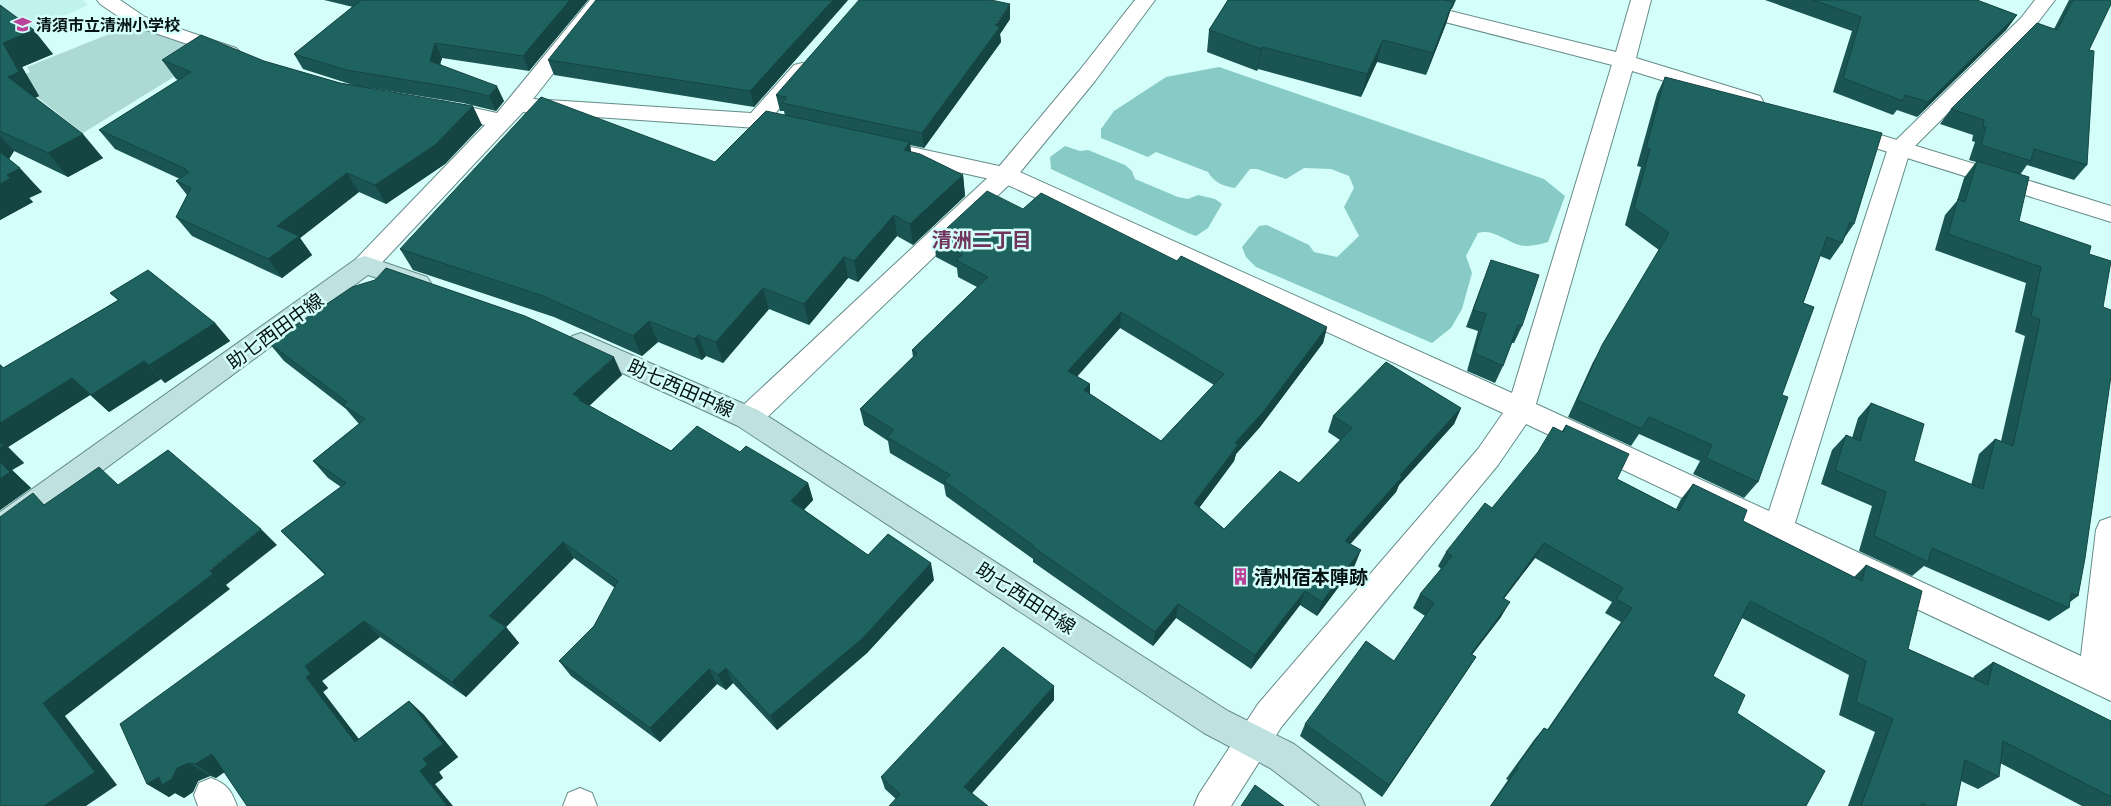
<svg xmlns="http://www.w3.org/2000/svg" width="2111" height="806" font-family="'Sofia Sans Condensed','Noto Sans JP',sans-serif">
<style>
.built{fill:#c0f2ee}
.green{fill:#add9d5}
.forest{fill:#88cbc6}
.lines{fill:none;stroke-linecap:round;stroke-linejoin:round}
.minor-casing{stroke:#658b89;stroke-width:2}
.tertiary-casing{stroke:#658b89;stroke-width:2}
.secondary-casing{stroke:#658b89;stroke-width:2}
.minor{fill:#fff;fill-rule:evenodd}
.tertiary{fill:#fff;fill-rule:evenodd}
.secondary{fill:#bfe1e0;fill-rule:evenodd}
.wall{fill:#1a5553;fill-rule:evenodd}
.shaded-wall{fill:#154543}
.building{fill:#1e6360;stroke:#154543;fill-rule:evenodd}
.labels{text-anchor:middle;stroke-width:5;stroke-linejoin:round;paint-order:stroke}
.far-poi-label{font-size:16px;font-weight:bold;fill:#051312;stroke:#d4fefa;text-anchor:start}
.street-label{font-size:19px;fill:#051312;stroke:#d4fefa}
.poi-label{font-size:19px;font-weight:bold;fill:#051312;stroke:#d4fefa;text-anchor:start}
.neighbourhood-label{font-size:20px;font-weight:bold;fill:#70345d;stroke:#d4fefa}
</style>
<rect width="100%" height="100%" fill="#d4fefa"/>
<!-- built -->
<polygon class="built" points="0,0 83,0 88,5 0,45"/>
<!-- green -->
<polygon class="green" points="134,24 214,52 83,133 14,79 30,72 27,67"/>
<!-- forest -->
<g class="forest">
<path d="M1219 67 1544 179 1565 196 1548 242C1537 245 1527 248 1516 244 1503 239 1492 229 1478 233L1466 256 1472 273 1462 309 1451 328 1432 343 1256 267 1246 257 1242 247 1259 226 1267 225 1309 245 1314 252 1337 257 1359 236 1344 207 1354 188 1349 176 1331 169 1304 168 1286 179 1257 169H1250L1235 188C1224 186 1214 183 1208 172L1156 152 1148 157 1101 138V129L1114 111 1166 77Z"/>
<polygon points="1065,146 1080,151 1088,150 1125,165 1132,171 1135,179 1178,197 1188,199 1198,195 1215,199 1222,204 1208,228 1196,236 1188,233 1051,169 1050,157"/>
</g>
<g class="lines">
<defs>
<g id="minor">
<polygon points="97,0 120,0 145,17 236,48 240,52 236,56 229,58 131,25 100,4"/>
<polygon points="590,0 611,0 533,99 751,113 794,65 802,63 810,65 813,70 772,117 800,124 803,129 800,134 792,136 757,128 523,112 374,271 365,274 356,271 353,265 356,259 485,125 433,113 430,108 433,103 441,101 497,113"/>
<polygon points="2035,0 2055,0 2035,26 1910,151 1795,523 2081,656 2096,530 2100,521 2111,517 2111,701 1526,424 1498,465 1282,726 1231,806 1194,806 1199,794 1258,704 1478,449 1503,413 999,181 885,156 882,151 885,146 893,143 1013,169 1512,393 1613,61 1616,56 1624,55 1632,56 1635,61 1536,404 1769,511 1888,148 2021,18"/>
<path d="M211 778C227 784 231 790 237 806H198L194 795 199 783Z"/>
<polygon points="580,788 592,793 597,806 563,806 568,793"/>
</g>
<g id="tertiary">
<polygon points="1135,0 1155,0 1095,81 1013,181 758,426 748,429 738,426 734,418 738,410 997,169 1079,71"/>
<polygon points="1372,0 1406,0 1616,52 1631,0 1651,0 1636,58 1760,96 1763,101 1760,106 1752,108 1616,66 1375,4"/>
<polygon points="1845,124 2111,206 2111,222 1837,136 1834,131 1837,126"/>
</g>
<g id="secondary">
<polygon points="365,256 427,277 431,283 427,289 418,292 368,275 11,538 0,542 0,512 356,259"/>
<polygon points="581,333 758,410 1228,711 1294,744 1360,794 1365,806 1320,806 1270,768 1204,733 738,426 572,350 568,343 572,336"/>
</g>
</defs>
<!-- minor casing -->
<use href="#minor" class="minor-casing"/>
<!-- tertiary casing -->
<use href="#tertiary" class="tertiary-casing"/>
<!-- secondary casing -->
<use href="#secondary" class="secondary-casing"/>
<!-- minor -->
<use href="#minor" class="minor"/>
<!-- tertiary -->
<use href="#tertiary" class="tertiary"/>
<!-- secondary -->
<use href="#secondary" class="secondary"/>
</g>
<!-- wall -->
<g class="wall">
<polygon points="324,0 588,0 529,71 442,58 440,64 504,101 496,111 463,103 370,88 482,125 445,164 386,204 359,192 300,238 312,255 282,278 192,236 176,217 187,195 176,181 180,179 115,149 99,130 178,80 176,79 162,60 264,61 340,83 353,85 303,69 294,54 353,7"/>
<polygon points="848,0 754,107 554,75 548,60"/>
<polygon points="1228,0 1456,0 1452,9 1451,9 1446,24 1426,75 1377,62 1361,97 1258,69 1257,71 1207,52 1209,30"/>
<polygon points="1765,0 1977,0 2017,15 2006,30 1917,117 1897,110 1893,115 1833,92 1852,31"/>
<polygon points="2069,0 2111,0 2089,50 2087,165 2074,180 2027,165 2020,175 2019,221 2089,254 2103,307 2078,596 2070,602 2069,608 2049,621 1924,566 1912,576 1859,551 1872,506 1821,484 1832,450 1846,435 1852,438 1858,418 1871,403 1914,461 1971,485 1979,454 1995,439 2001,441 2025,336 2015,332 2026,283 1935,250 1945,215 1957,201 1964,178 1976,162 1969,160 1975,142 1972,141 1973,135 1940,124 1951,109 2054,29"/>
<polygon points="0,5 53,54 22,67 39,96 35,98 103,158 68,177 14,151 9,159 42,192 29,198 33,202 0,220"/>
<polygon points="1010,19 1000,34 1001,42 924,148 910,145 911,152 963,175 965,196 913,245 897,236 858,282 848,278 809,325 769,309 723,363 706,356 702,360 658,342 642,356 554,317 413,270 400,249 715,162 785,116 784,111 780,111 776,95"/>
<polygon points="1665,77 1854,224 1845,237 1842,243 1830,260 1820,256 1803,303 1782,395 1758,482 1744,498 1693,474 1700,461 1639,434 1631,446 1568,417 1593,362 1659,250 1625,225 1641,167 1637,166 1657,94"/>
<path d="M1023 209 1177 261 1327 327 1323 343 1260 427 1236 454 1234 461 1199 508 1224 529 1299 483 1340 440 1328 432 1333 416 1461 408 1454 424 1399 485 1396 492 1350 544 1355 565 1317 616 1300 605 1251 669 1176 618 1153 646 1033 562V559L946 496 944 485 890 453 888 441 864 425 860 409 913 357 912 350 977 287 958 277 957 268 936 257 934 240ZM1120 328 1214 385 1161 441 1090 394 1077 376Z"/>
<polygon points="1491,260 1522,326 1514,343 1512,343 1503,366 1495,383 1467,371 1478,331 1466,327"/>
<polygon points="110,293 215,323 230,341 165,383 161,379 109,412 90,395 8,447 24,463 12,470 31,488 0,510 0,364 4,368 118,300"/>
<polygon points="269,343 622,375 589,406 671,451 740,452 808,483 813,500 804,510 868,555 934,580 867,653 777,730 733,683 726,690 717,684 660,742 571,676 559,661 594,626 615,588 574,558 506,627 519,643 466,697 380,637 322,681 328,688 323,692 359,739 409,701 424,715 458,757 439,772 443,778 435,784 224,772 216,778 210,776 198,781 193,792 184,798 175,793 169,797 147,784 325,575 281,531 341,487 328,478 313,461 359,424 346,409 284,361"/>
<polygon points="1566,425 1617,479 1676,509 1681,499 1693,484 1743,521 1854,577 1866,565 1908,649 1973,679 1974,676 1993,662 2111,721 2111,806 2082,806 2000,763 1999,777 1978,789 1961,781 1956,806 1848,806 1875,732 1839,715 1849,675 1742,618 1713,676 1737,713 1806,806 1490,806 1508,780 1506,779 1534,740 1544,728 1547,730 1621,622 1605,613 1612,602 1535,558 1504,598 1501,617 1472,655 1476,657 1382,797 1300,736 1305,724 1394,661 1425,616 1413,608 1420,594 1441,569 1438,566 1446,552 1492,508 1562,431"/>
<polygon points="1054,686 1054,700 972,793 896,799 885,789 881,777"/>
</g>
<!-- shaded-wall -->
<g class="shaded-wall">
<polygon points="570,0 588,0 529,71 523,56"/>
<polygon points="833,0 848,0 754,107 750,91"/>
<polygon points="1453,2 1446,24 1426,75 1433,53"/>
<polygon points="1010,4 1010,19 1000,34 1001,42 924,148 922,133"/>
<polygon points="2017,15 2006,30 1917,117 1928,102"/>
<polygon points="34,30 53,54 22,67 39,96 28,101 8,77 3,43"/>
<polygon points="1383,40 1377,62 1361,97 1367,74"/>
<polygon points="435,43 442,58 437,76 430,61"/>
<polygon points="1262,47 1258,69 1257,71 1261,49"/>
<polygon points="497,86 504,101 496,111 489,96"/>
<polygon points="473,106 482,125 445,164 386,204 375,185"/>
<polygon points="83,134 103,158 68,177 48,153"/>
<polygon points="0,136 14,151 6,164 0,157"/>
<polygon points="910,142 912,164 904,150"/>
<polygon points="20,168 42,192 29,198 33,202 0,220 0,184 7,175"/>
<polygon points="347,173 359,192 300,238 312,255 282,278 268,259 277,226"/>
<polygon points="963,175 965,196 913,245 910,224"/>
<polygon points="894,215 897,236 858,282 854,261"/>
<polygon points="844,257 848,278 809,325 804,304"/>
<polygon points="763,288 769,309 723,363 716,342"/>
<polygon points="1121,312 1120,328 1068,387 1068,371"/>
<polygon points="649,321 658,342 642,356 633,336"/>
<polygon points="215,323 230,341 165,383 149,365"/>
<polygon points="1327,327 1323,343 1260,427 1236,454 1234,461 1191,519 1194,503 1235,443"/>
<polygon points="698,335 706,356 702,360 694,339"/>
<polygon points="614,357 622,375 586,409 573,394"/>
<polygon points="144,361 161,379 109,412 91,395"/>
<polygon points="72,378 90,395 8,447 24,463 12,470 31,488 0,510 0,423"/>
<polygon points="1090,384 1090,400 1084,390"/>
<polygon points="1461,408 1454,424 1399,485 1396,492 1340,556 1345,541 1400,475"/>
<polygon points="808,483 813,500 796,518 791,501"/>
<polygon points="261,529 277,545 226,585 230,589 65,716 117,785 86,806 44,806 43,703"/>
<polygon points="563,542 574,558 502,631 489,616"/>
<polygon points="1544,543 1535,558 1494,612 1503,598"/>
<polygon points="1361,550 1355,565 1317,616 1322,602"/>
<polygon points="931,563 934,580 867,653 777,730 770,716"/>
<polygon points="1305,591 1300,605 1251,669 1255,655"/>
<polygon points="1510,602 1501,617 1462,667 1471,654"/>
<polygon points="1178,604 1176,618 1153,646 1155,632"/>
<polygon points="364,621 380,637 322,681 328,688 323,692 371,756 355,742 306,677 305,666"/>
<polygon points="506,627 519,643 466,697 452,682"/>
<polygon points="1476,657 1467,671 1382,797 1389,785"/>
<polygon points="726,668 733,683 726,690 718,675"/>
<polygon points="709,669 717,684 660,742 650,728"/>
<polygon points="1054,686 1054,700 967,799 964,787"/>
<polygon points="409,701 424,715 458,757 439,772 443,778 435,784 453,806 447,806 420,771"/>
<polygon points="212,754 232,767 216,778 195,764"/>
<polygon points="189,763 210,776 198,781 193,792 184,798 175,793 169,797 147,784 159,777"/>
</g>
<!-- building -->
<g class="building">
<polygon points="361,0 570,0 523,56 435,43 430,61 497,86 489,96 456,88 346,70 294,54"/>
<polygon points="596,0 833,0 750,91 548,60"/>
<polygon points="859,0 991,0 1010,4 995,25 1000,27 922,133 782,103 787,97 776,95"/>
<polygon points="1228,0 1444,0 1453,2 1433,53 1383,40 1367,74 1262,47 1261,49 1209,30"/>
<polygon points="1813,0 1977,0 2017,15 1928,102 1905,95 1903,101 1843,78 1861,17"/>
<polygon points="2073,0 2111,0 2111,4 2089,50 2094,51 2087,165 2034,149 2031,161 1981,145 1986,127 1983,127 1984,120 1951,109 2037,23 2057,30"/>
<polygon points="0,5 34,30 3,43 19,72 8,77 83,134 48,153 0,131"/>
<polygon points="201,35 264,61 340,83 473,106 435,145 375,185 347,173 277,226 299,236 268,259 176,217 191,188 176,181 189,172 184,170 186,169 99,130 191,72 162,60"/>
<polygon points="1665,77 1882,133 1854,224 1850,222 1842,243 1827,237 1803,303 1814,307 1782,395 1788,397 1758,482 1706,458 1712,445 1649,417 1642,429 1577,400 1602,345 1669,233 1634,208 1650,149 1646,148"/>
<polygon points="541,97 715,162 766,111 910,142 904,150 920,154 963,175 910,224 894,215 854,261 844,257 804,304 763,288 716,342 698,335 694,339 649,321 633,336 543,296 400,249"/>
<polygon points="0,152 20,168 7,175 11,178 0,184"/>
<polygon points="1977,161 2029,177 2019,221 2091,246 2089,254 2111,261 2103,307 2111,310 2111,376 2085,558 2078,596 2071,593 2069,608 1932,548 1928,562 1874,536 1886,492 1835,470 1846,435 1860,441 1871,403 1924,424 1914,461 1983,489 1995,439 2013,446 2040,320 2031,316 2041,267 1948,234 1958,199 1965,202"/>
<path d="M987 191 1023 209 1041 193 1177 261 1181 256 1327 327 1264 411 1235 443 1238 445 1194 503 1224 529 1280 471 1299 483 1352 428 1333 416 1386 362 1461 408 1400 475 1402 477 1345 541 1361 550 1322 602 1305 591 1255 655 1178 604 1155 632 1033 547 1034 546 944 481 950 475 887 437 894 430 860 409 917 353 912 350 988 277 956 260 962 255 934 240ZM1121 312 1224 374 1161 441 1084 390 1090 384 1068 371Z"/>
<polygon points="1491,260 1539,275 1522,326 1518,325 1503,366 1474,353 1486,314 1473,310"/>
<polygon points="386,268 525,316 614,357 573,394 580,398 579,400 671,451 697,426 740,452 746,446 808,483 791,501 868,555 888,534 931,563 863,638 770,716 726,668 718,675 709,669 650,728 559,661 594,626 618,581 563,542 489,616 506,627 452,682 364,621 305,666 311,674 306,677 355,742 409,701 443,744 423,759 428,764 420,771 447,806 247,806 212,754 195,764 189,763 177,768 172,779 162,785 159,777 147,784 120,724 326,574 281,531 346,483 313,461 365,419 343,405 347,402 269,343 352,287 375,280"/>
<polygon points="148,270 215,323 149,365 144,361 91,395 72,378 0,423 0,365 3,368 119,300 110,293"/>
<polygon points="1566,425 1629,454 1617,479 1679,511 1693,484 1747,510 1743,521 1862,581 1866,565 1922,591 1908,649 1988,685 1993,662 2111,721 2111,797 2003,741 1999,777 1965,760 1956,806 1927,806 1922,803 1921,806 1861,806 1893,719 1856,702 1866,661 1750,601 1713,676 1745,695 1737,713 1825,771 1806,806 1491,806 1518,768 1516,767 1544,728 1548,730 1632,608 1616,599 1623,588 1544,543 1503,598 1510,602 1471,654 1476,657 1389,785 1305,724 1366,641 1394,661 1434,603 1420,594 1452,556 1446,552 1485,503 1492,508 1538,452 1553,427 1563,432"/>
<polygon points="0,442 4,446 0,448"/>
<polygon points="168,450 261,529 209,570 213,574 43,703 95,772 44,806 0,806 0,517 33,493 44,505 99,467 118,485"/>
<polygon points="0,462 10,472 0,479"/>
<polygon points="1003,647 1054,686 964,787 988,806 889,806 900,794 881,777"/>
<polygon points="1255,785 1284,806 1241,806"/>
</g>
<!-- icons -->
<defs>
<symbol id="school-bare" viewBox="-9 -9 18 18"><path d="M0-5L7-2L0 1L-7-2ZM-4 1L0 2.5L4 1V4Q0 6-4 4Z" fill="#ba4298" stroke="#d4fefa" stroke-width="2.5" paint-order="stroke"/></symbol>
<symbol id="building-bare" viewBox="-9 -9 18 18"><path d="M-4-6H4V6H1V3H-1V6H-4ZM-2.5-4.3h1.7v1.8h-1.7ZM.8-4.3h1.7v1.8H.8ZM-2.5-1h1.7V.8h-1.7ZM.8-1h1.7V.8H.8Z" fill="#ba4298" stroke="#d4fefa" stroke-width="2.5" paint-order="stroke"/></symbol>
</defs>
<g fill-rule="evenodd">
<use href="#school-bare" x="10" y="12" width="25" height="25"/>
<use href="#building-bare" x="1228" y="564" width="25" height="25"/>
</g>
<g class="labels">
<!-- far-poi labels -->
<g class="far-poi-label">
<text x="36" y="31">清須市立清洲小学校</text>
</g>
<!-- street labels -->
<g class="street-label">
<text transform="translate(275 331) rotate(-36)" y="7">助七西田中線</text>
<text transform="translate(681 388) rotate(24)" y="7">助七西田中線</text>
<text transform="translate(1026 598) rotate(33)" y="7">助七西田中線</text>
</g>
<!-- poi labels -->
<g class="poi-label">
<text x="1254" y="584">清州宿本陣跡</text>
</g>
<!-- neighbourhood labels -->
<g class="neighbourhood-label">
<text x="982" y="247">清洲二丁目</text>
</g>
</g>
</svg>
